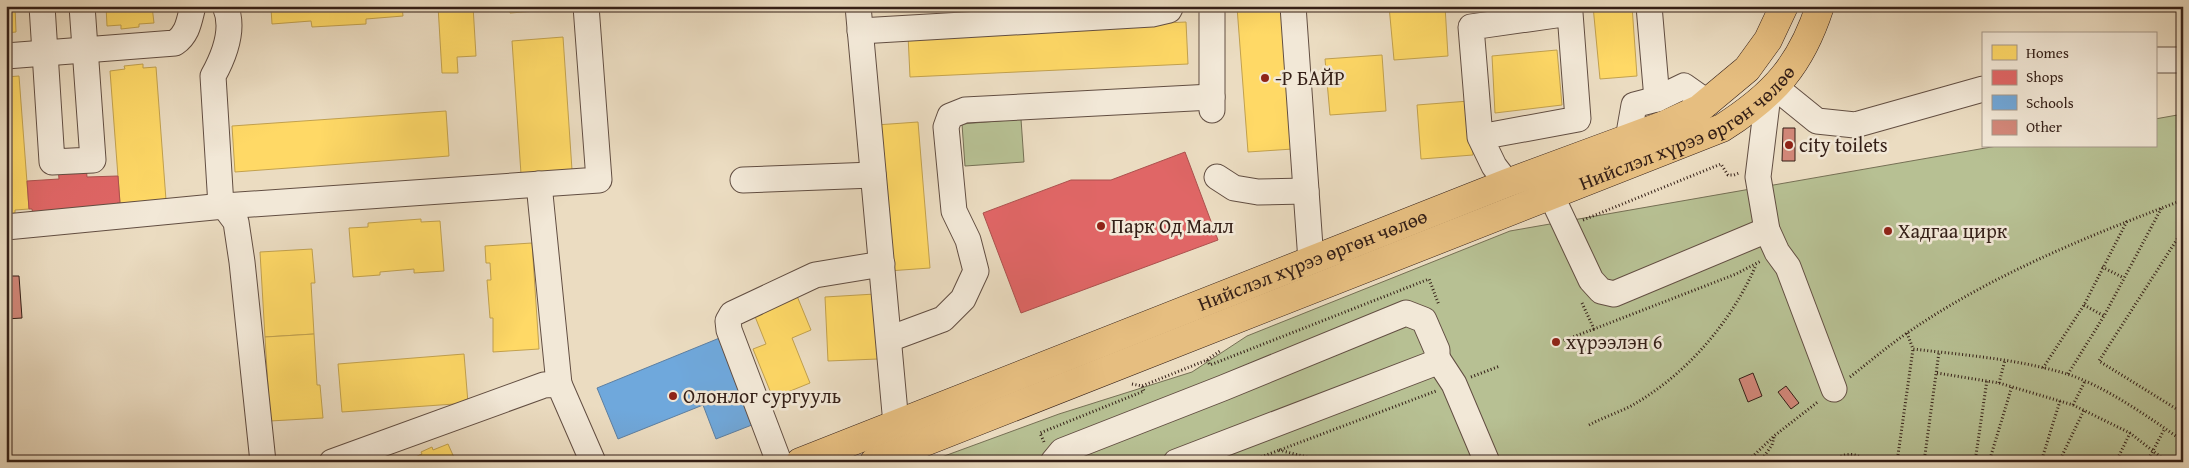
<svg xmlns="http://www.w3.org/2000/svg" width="2189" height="468" font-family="'Gentium Book Plus',serif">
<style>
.green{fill:#b7c093;stroke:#767055}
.homes{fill:#ffd966;stroke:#c2a14e}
.shops{fill:#e06666;stroke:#ac514e}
.schools{fill:#6fa8dc;stroke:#5d7fa1}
.building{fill:#d28779;stroke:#341f17}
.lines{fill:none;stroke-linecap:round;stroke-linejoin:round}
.minor-casing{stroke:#624e42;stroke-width:27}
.major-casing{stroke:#341f17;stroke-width:29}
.path{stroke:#341f17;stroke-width:3;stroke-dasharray:1 2.5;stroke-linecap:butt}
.minor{stroke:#f2e8d7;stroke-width:25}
.major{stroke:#e6be80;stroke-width:28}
.poi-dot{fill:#8f2418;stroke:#f2e8d7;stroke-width:2}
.labels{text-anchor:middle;stroke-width:5;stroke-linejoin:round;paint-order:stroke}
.poi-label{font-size:20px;fill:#341f17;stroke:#f2e8d7;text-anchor:start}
.street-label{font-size:20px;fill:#341f17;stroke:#f2e8d7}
</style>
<rect width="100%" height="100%" fill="#ebdcc1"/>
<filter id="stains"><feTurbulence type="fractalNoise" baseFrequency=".004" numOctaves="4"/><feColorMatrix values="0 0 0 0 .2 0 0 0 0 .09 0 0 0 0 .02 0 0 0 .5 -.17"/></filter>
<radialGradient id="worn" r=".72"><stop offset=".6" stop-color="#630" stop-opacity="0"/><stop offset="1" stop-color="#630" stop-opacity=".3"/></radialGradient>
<!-- green -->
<g class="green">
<polygon points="2183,114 2183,462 928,462 1059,414 1192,372 1247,336 1510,231 1997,146 2155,146 2155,119"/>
<polygon points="1021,119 1024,162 965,166 962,124"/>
</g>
<!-- homes -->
<g class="homes">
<polygon points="6,6 15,6 16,32 6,33"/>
<polygon points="106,6 152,6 154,23 139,24 139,27 121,29 121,25 107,26"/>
<polygon points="265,6 402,6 403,16 366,19 366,24 312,27 311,21 272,24 271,8 265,9"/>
<polygon points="438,6 473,6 476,56 457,57 458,73 442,73"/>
<polygon points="510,6 561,6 562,9 510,13"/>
<polygon points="1283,6 1293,149 1248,152 1237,7"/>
<polygon points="1389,6 1445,6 1448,56 1394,60"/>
<polygon points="1593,6 1632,6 1637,76 1600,79"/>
<polygon points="1186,22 1188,64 910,77 908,35"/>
<polygon points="563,37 572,170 521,174 512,41"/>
<polygon points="1557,50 1562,105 1495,113 1492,56"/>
<polygon points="1382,55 1386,111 1330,115 1325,59"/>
<polygon points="143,64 143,68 156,67 166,200 120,203 110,71 125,69 124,66"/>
<polygon points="19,76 29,209 15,210 15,213 6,214 6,77"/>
<polygon points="1469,101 1473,155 1421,159 1417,105"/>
<polygon points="446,111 449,156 235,172 232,126"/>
<polygon points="918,122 930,268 888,271 876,125"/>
<polygon points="421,219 421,222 440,221 444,271 414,273 414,269 380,272 380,275 353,277 349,228 368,227 368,223"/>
<polygon points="532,243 539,349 493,352 493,318 490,318 487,280 491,280 490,263 486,263 485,246"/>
<polygon points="312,249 315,283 311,283 314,334 265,337 260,252"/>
<polygon points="875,294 878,359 828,361 825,297"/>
<polygon points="797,296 811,330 792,338 810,383 773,398 753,349 766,344 754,314"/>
<polygon points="314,334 317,385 320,385 323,418 270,421 265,337"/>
<polygon points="464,354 468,403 342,412 338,364"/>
<polygon points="448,444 456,462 406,461 422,454 421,452 432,447 433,450"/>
</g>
<!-- shops -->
<g class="shops">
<polygon points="1185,152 1218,240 1021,313 983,213 1071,180 1111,180"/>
<polygon points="86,165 87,177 118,176 120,203 117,203 117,209 33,215 32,209 29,209 27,181 59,179 58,167"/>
</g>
<!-- schools -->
<polygon class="schools" points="722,337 757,423 716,439 703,405 618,439 597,388"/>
<!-- building -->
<g class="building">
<polygon points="1783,128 1795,128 1795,161 1782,161"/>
<polygon points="6,276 19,276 22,318 6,319"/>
<polygon points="1753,373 1762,396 1748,402 1739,379"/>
<polygon points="1786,386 1799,403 1791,409 1778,392"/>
</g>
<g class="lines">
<defs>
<g id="minor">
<polyline points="42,6 52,162 93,160 82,6"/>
<polyline points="858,6 896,424"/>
<polyline points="1212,6 1212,110"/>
<polyline points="1293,6 1311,261"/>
<polyline points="1649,6 1657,99"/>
<polyline points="860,31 1152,14 1169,10 1171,6"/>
<path d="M6 56 175 43C188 34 189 21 193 6"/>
<polyline points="2155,60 2183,60"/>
<polyline points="1775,87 1817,121 1855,125 1983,89"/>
<polyline points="1768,95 1758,177 1767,230 1777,252 1788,267 1834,389"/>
<polyline points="1480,137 1578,119 1570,13 1471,27 1480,137 1494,166 1507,183"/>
<polyline points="1628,139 1634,105 1657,99 1684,86 1708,103"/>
<polyline points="1217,177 1234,188 1258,192 1306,191"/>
<polyline points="743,180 873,175"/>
<polyline points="539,184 559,384"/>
<polyline points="1551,195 1591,280 1601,291 1614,294 1767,230"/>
<path d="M221 206 213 76C224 56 235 28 225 6"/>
<polyline points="224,206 236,222 242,262 263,462"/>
<polyline points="6,227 224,206 599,180 586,6"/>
<polyline points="889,339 943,319 963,299 976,271 968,240 954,211 946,127 950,116 965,110 1212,97"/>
<polyline points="1437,358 1454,384 1487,462"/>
<polyline points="332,462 544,385 559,384 593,462"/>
<polyline points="779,462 729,330 728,321 732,314 815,275 882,264"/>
<polyline points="1053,462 1062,451 1223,388 1406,313 1424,320 1437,350 1437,358 1432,364 1176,462"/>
</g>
<g id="major">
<path id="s1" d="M800 462 1507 183 1664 125 1699 109 1747 69 1768 40 1784 6"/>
<path id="s2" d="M874 462 1722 128C1774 95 1801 65 1820 6"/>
</g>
</defs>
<!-- minor casing -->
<use href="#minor" class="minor-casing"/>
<!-- major casing -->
<use href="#major" class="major-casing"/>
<!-- path -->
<g class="path">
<polyline points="1583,220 1721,164 1728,175 1734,175 1739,173"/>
<polyline points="2183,230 2099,361 2183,413"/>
<polyline points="2102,267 2124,278"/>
<polyline points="1582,303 1594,329 1736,274 1761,261"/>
<polyline points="2084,305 2104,316"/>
<path d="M1907 333 1913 349C1964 355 2018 359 2067 374 2105 386 2150 418 2183 441"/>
<polyline points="1557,343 1594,329"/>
<polyline points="1207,360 1210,365 1429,279 1439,305"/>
<polyline points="2043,368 2084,305 2127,221"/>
<polyline points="1937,373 1999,383 2073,405 2130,433 2167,462"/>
<polyline points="2068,374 2104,316 2162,207"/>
<polyline points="1471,377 1500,366"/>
<path d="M1850 377C1869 362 1887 347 1907 333 1991 275 2088 236 2183 200"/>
<polyline points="1999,383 2005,360"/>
<polyline points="1132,384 1142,386 1207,360 1220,351"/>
<polyline points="2073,405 2085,381"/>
<path d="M1589 425C1602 418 1617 413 1631 406 1686 375 1731 323 1756 265"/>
<polyline points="1044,442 1040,433 1144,391 1142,386"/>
<polyline points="1279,450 1326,462"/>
<polyline points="747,462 757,458"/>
<polyline points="1248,462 1436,391"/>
<polyline points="1747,462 1774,436 1819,401"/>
<polyline points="1760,462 1772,445 1774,437"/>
<path d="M1832 462C1843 452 1857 452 1868 462"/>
<polyline points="1897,462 1913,349"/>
<polyline points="1924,462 1939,352"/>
<polyline points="1975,462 1987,380"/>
<polyline points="1989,462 2012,386"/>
<polyline points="2041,462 2060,401"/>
<polyline points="2059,462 2084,410"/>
<polyline points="2116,462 2130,433"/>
<polyline points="2147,462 2165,428"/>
</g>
<!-- minor -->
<use href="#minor" class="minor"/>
<!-- major -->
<use href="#major" class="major"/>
</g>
<!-- markers -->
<g class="poi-dot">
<circle cx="1265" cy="78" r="5"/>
<circle cx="1789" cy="145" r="5"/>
<circle cx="1101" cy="226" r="5"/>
<circle cx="1888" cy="231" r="5"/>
<circle cx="1556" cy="342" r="5"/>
<circle cx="673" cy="396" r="5"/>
</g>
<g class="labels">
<!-- poi labels -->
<g class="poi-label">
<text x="1275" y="85">-Р БАЙР</text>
<text x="1799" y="152">city toilets</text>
<text x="1111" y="233">Парк Од Малл</text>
<text x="1898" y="238">Хадгаа цирк</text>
<text x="1566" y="349">хүрээлэн 6</text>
<text x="683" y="403">Олонлог сургууль</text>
</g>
<!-- street labels -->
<g class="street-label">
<text dy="7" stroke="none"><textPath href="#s2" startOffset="881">Нийслэл хүрээ өргөн чөлөө</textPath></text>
<text dy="7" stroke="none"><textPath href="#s1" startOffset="551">Нийслэл хүрээ өргөн чөлөө</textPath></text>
</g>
</g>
<!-- margin -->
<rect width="2189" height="468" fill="none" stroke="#ebdcc1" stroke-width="25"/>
<rect x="8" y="8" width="2174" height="453" fill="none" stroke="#341f17" stroke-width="2.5"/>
<rect x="12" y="12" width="2164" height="443" fill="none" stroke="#341f17"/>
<!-- legend -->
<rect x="1982" y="32" width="175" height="115" fill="#f2e8d7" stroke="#a6988a"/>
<rect x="1992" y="45" width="25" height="15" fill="#ffd966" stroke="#a6988a"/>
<text x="2026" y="58" font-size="15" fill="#341f17">Homes</text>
<rect x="1992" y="70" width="25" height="15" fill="#e06666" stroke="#a6988a"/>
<text x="2026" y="82" font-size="15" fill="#341f17">Shops</text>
<rect x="1992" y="95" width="25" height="15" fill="#6fa8dc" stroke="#a6988a"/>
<text x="2026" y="108" font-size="15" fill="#341f17">Schools</text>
<rect x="1992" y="120" width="25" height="15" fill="#d28779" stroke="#a6988a"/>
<text x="2026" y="132" font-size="15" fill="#341f17">Other</text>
<rect width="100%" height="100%" filter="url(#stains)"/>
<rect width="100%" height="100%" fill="url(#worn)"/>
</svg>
